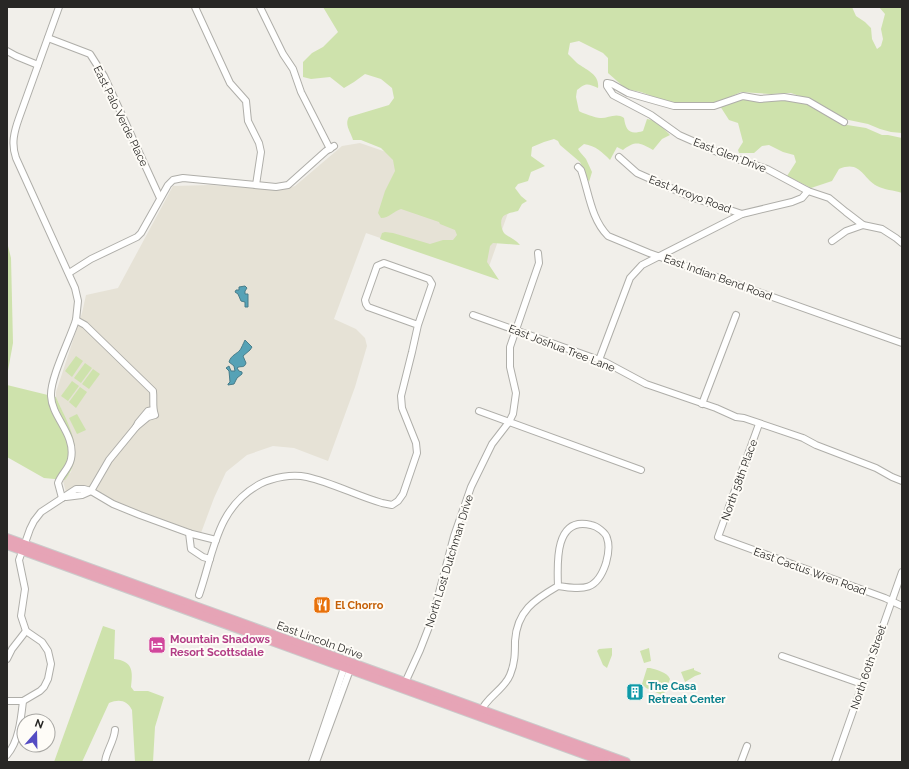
<svg xmlns="http://www.w3.org/2000/svg" width="909" height="769" font-family="Raleway,sans-serif">
<style>
.built{fill:#e6e2d6}
.green{fill:#cee2ac}
.water{fill:#56a2b6;stroke:#487d8a}
.lines{fill:none;stroke-linecap:round;stroke-linejoin:round}
.minor-casing{stroke:#afaea9;stroke-width:8}
.major-casing{stroke:#cbcbcb;stroke-width:10}
.minor{stroke:#fff;stroke-width:6}
.major{stroke:#e6a4b6;stroke-width:8}
.labels{text-anchor:middle;stroke-width:4;stroke-linejoin:round;paint-order:stroke}
.street-label{font-size:11px;fill:#282725;stroke:#fefcf7}
.food-label{font-size:11px;font-weight:bold;fill:#c56008;stroke:#fefcf7;text-anchor:start}
.hotel-label{font-size:11px;font-weight:bold;fill:#b23c85;stroke:#fefcf7;text-anchor:start}
.culture-label{font-size:11px;font-weight:bold;fill:#0d838f;stroke:#fefcf7;text-anchor:start}
</style>
<rect width="100%" height="100%" fill="#f1efea"/>
<!-- built -->
<polygon class="built" points="360,143 514,196 486,275 366,233 334,319 356,329 365,338 367,346 355,387 328,461 294,448 273,446 247,455 226,472 214,498 201,533 132,510 97,493 78,497 66,492 63,481 71,472 75,456 63,413 56,397 56,392 82,313 86,295 118,288 173,186 210,185 282,190 295,186 342,146"/>
<!-- green -->
<g class="green">
<path d="M323 7H852L856 16 865 22 871 28 872 39 877 49 881 46 883 39 881 29 885 14 879 7H902V133L891 132 880 129 868 124 844 119 811 100 791 93 771 94 741 92 714 104 668 102 641 92 626 89 608 73V58L603 53 579 41 570 43 568 54C571 57 574 60 577 63 586 70 600 74 598 88 587 83 586 83 577 90L576 97 579 111C582 113 596 118 600 118 607 119 616 112 624 118 626 131 630 135 643 131L647 119C657 120 663 128 670 135L662 139 653 150C640 143 636 140 623 150L617 147 610 160C602 152 596 146 584 144L578 149 580 152 586 159 592 172 589 182 580 162 560 145 558 141 554 139 544 142 532 147 531 156 545 166 531 172 528 181 518 184 515 188 521 196 527 201 522 204 518 211C514 212 508 213 505 215 499 218 501 229 504 233 508 237 515 239 520 245L493 243 490 246 487 262 499 280 380 239 382 233 385 232 393 233 430 244 443 240H453L457 235 455 230 440 224 439 222 401 209C394 211 389 218 381 218L378 213 385 191 395 171 393 160 381 148 361 140H353C351 132 344 125 349 117L389 105 394 98 392 88 381 79 365 74 354 82 344 88 330 77 311 79 303 77V62L312 53 323 47 338 32Z"/>
<path d="M741 99H784L806 104 841 124 866 128 882 135H888L902 138V193C894 190 884 190 877 186 862 178 861 160 839 169L832 181 811 188 787 176 796 162 794 155 783 152 769 145 762 146 754 153H739L738 150 743 142 738 123 729 120 720 106Z"/>
<polygon points="7,242 11,258 13,343 7,376"/>
<polygon points="76,356 83,361 72,377 65,371"/>
<polygon points="85,363 92,368 81,383 74,378"/>
<polygon points="93,369 100,374 89,389 82,384"/>
<polygon points="72,381 79,386 68,401 61,396"/>
<path d="M7 385 56 397C68 425 87 452 65 480L44 478 7 457Z"/>
<polygon points="80,387 87,392 76,408 69,402"/>
<polygon points="77,414 86,430 77,434 69,418"/>
<path d="M103 626 115 630 114 659C133 661 133 671 131 687L134 691H148L164 697 155 727 153 762H135L132 710C127 700 119 699 109 703L82 762H54Z"/>
<polygon points="612,648 612,655 607,668 603,665 597,651 599,649"/>
<polygon points="649,648 651,661 644,663 640,651"/>
<path d="M647 668H650C657 670 667 672 670 679L664 694 662 695 646 688 642 684Z"/>
<polygon points="694,668 694,670 701,673 701,674 695,676 685,682 681,672"/>
</g>
<!-- water -->
<g class="water">
<polygon points="245,286 247,288 245,291 245,294 248,294 248,307 245,307 245,302 241,301 238,294 235,292 236,290 239,290 239,287"/>
<path d="M245 340 252 347 250 350 243 356 246 363C244 369 241 365 237 368L239 371 242 372V374L237 378 234 384 228 385V384L230 382 229 371 226 368 229 366 231 371H235L234 366 229 362C231 355 237 354 240 350 241 349 244 342 245 340Z"/>
</g>
<g class="lines">
<defs>
<g id="minor">
<path d="M59 7 19 118C14 132 11 144 16 158L75 288 78 301 76 320C70 339 50 378 51 396 52 418 76 434 71 459 69 469 61 474 58 483L62 498"/>
<polyline points="195,7 230,83 246,101 248,121 259,143 261,152 256,185"/>
<polyline points="260,7 283,54 293,69 301,92 330,149"/>
<polyline points="48,38 90,54 104,76 160,198"/>
<polyline points="7,51 16,56 38,65"/>
<polyline points="844,122 808,101 784,97 760,99 743,96 714,106 674,106 628,93 612,84 607,83 607,86 613,95 651,115 679,135 722,154 767,169 808,191 829,198 846,212 863,225 882,229 896,238 902,243"/>
<polyline points="619,157 637,173 691,197 742,214"/>
<path d="M578 167 581 170C589 193 591 219 608 236L649 253 902 343"/>
<polyline points="832,241 846,231 863,225"/>
<polyline points="69,273 91,259 137,237 141,233 168,185 173,180 183,178 276,187 288,185 326,151 334,146"/>
<polyline points="473,315 605,362 646,384 716,408 736,417 744,418 803,438 816,445 876,468 892,477 902,481"/>
<path d="M76 320 85 325 153 391C154 399 152 408 155 415L148 417 136 427"/>
<polyline points="599,360 630,278 642,265 742,214 792,202 802,198 808,191"/>
<polyline points="702,404 736,315"/>
<polyline points="479,411 641,470"/>
<polyline points="759,424 718,537 885,598 902,606"/>
<polyline points="66,497 82,495 91,491 109,460 136,427 138,423 148,411 153,410"/>
<polyline points="189,533 191,549 203,557 210,559"/>
<path d="M199 595C214 552 216 508 260 484 274 477 292 474 307 477 333 483 357 496 382 503L392 505 398 501 403 494 417 453 416 443 402 408 401 396 412 352 418 325 432 284 429 279 384 263 377 266 365 300 366 304 368 307 418 325"/>
<polyline points="782,656 862,684"/>
<polyline points="7,659 12,649 26,631"/>
<polyline points="404,685 420,650 432,619 454,536 471,487 492,444 509,422 513,414 516,393 510,367 510,347 539,263 538,253"/>
<polyline points="7,701 23,701"/>
<path d="M480 713C486 697 504 690 510 675 515 663 515 653 515 641 517 611 534 600 558 586 557 562 555 516 591 525 597 526 606 533 607 538 610 546 608 556 606 563 597 591 584 590 558 586"/>
<path d="M7 755C19 741 21 719 23 701L40 691 44 687 48 679 51 664 48 651 42 642 26 631 21 616 25 589 19 560 30 529 34 521 41 512 76 489H84L91 491 113 504 140 515 192 534 216 540"/>
<path d="M105 762C106 751 114 742 115 730"/>
<polyline points="312,762 345,665"/>
<polyline points="316,762 351,667"/>
<polyline points="741,762 747,746"/>
<polyline points="835,762 902,572"/>
</g>
<g id="major">
<polyline points="7,538 626,762"/>
<polyline points="7,545 605,762"/>
</g>
</defs>
<!-- minor casing -->
<use href="#minor" class="minor-casing"/>
<!-- major casing -->
<use href="#major" class="major-casing"/>
<!-- minor -->
<use href="#minor" class="minor"/>
<!-- major -->
<use href="#major" class="major"/>
</g>
<!-- icons -->
<defs>
<symbol id="restaurant-square" viewBox="-11 -11 22 22"><rect x="-9" y="-9" width="18" height="18" rx="4" fill="#e8710a" stroke="#fefcf7"/><path d="M-5-6h1v4h1v-4h1v4h1v-4h1v5L-1.5 .5V6h-2V.5L-5-1ZM5-6V6H3V1.5H1.5Q1.5-4 5-6Z" fill="#fff"/></symbol>
<symbol id="hotel-square" viewBox="-11 -11 22 22"><rect x="-9" y="-9" width="18" height="18" rx="4" fill="#d1479c" stroke="#fefcf7"/><path d="M-6-4.5h1.5V1H6V5H4.5V3h-9V5H-6ZM-4 0a1.8 1.8 0 1 1 3.6 0ZM.5 0V-2.5h3Q6-2.5 6 0Z" fill="#fff"/></symbol>
<symbol id="building-square" viewBox="-11 -11 22 22"><rect x="-9" y="-9" width="18" height="18" rx="4" fill="#0f9aa8" stroke="#fefcf7"/><path d="M-4-6H4V6H1V3H-1V6H-4ZM-2.5-4.3h1.7v1.8h-1.7ZM.8-4.3h1.7v1.8H.8ZM-2.5-1h1.7V.8h-1.7ZM.8-1h1.7V.8H.8Z" fill="#fff"/></symbol>
</defs>
<g fill-rule="evenodd">
<use href="#restaurant-square" x="312" y="595" width="20" height="20"/>
<use href="#hotel-square" x="147" y="635" width="20" height="20"/>
<use href="#building-square" x="625" y="682" width="20" height="20"/>
</g>
<g class="labels">
<!-- street labels -->
<g class="street-label">
<text transform="translate(121 116) rotate(64)" y="4">East Palo Verde Place</text>
<text transform="translate(730 155) rotate(21)" y="4">East Glen Drive</text>
<text transform="translate(690 194) rotate(21)" y="4">East Arroyo Road</text>
<text transform="translate(718 277) rotate(20)" y="4">East Indian Bend Road</text>
<text transform="translate(562 348) rotate(21)" y="4">East Joshua Tree Lane</text>
<text transform="translate(739 480) rotate(-70)" y="4">North 58th Place</text>
<text transform="translate(449 561) rotate(-73)" y="4">North Lost Dutchman Drive</text>
<text transform="translate(810 571) rotate(20)" y="4">East Cactus Wren Road</text>
<text transform="translate(320 640) rotate(20)" y="4">East Lincoln Drive</text>
<text transform="translate(868 667) rotate(-71)" y="4">North 60th Street</text>
</g>
<!-- food labels -->
<g class="food-label">
<text x="335" y="609">El Chorro</text>
</g>
<!-- hotel labels -->
<g class="hotel-label">
<text x="170" y="643">Mountain Shadows<tspan x="170" dy="13">Resort Scottsdale</tspan></text>
</g>
<!-- culture labels -->
<g class="culture-label">
<text x="648" y="690">The Casa<tspan x="648" dy="13">Retreat Center</tspan></text>
</g>
</g>
<!-- border -->
<rect width="909" height="769" fill="none" stroke="#282725" stroke-width="16"/>
<!-- north arrow -->
<g transform="translate(36 733) rotate(20)"><circle r="19" fill="#fefcf7" stroke="#a8a7a3"/>
<path d="M0-3L7 15L0 10L-7 15Z" fill="#544cc3"/>
<text y="-6" font-size="11" font-weight="bold" text-anchor="middle" fill="#282725">N</text>
</g>
</svg>
